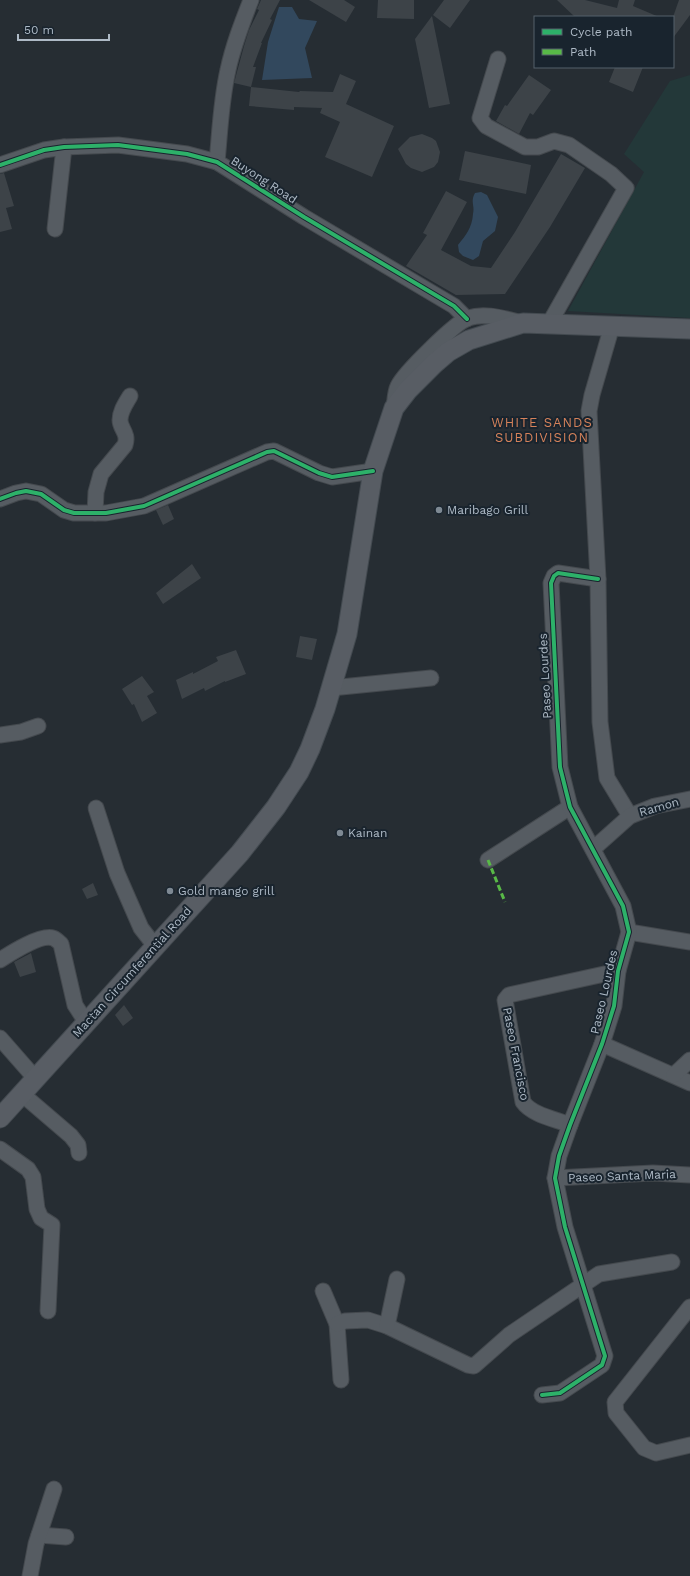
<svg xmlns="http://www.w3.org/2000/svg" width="690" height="1576" font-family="'Work Sans',sans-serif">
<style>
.green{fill:#233839}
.water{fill:#32485d}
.building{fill:#3d4348}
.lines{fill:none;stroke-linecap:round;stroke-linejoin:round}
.minor-casing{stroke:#44494e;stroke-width:17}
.major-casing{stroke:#434a50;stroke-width:21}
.minor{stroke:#565c62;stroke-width:15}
.major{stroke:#585d64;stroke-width:19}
.quiet{stroke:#58b947;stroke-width:3;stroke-dasharray:6 3;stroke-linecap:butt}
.cycleway-casing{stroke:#19242e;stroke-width:6}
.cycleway{stroke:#2db169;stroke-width:4}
.poi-dot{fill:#7e8993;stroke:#19242e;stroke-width:1.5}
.labels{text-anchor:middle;stroke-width:4;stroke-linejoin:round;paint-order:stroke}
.street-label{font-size:12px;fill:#aebac6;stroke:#19242e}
.poi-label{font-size:12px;fill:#aebac6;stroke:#19242e;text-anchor:start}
.neighbourhood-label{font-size:13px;letter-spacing:1px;fill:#d5825a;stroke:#19242e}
</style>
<rect width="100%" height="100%" fill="#262d33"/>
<!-- green -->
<polygon class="green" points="690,75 690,318 568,311 644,172 624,154 670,81"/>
<!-- water -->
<g class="water">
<polygon points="279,7 292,7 299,19 317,21 305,48 312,78 262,80 268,42"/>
<path d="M481 192 487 195 498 217 495 231 483 241 479 256 473 260 463 256 459 252 458 245C466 235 472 228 473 214 475 205 470 202 475 193Z"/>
</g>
<!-- building -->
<g class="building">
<polygon points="261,0 280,0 270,19 272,20 261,43 262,43 253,67 256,67 251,87 234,83 244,46 249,30 259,10 257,9"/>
<polygon points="309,0 344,0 355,7 346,22"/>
<polygon points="378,0 414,0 414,19 377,18"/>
<polygon points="444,0 470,0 450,28 433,15"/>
<polygon points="557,0 585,0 617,8 619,0 635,0 633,6 659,17 575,17"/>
<polygon points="679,0 690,0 690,15 673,38 673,17"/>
<polygon points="432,16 450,104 429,108 415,39"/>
<polygon points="615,67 643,67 633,92 609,82"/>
<polygon points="340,74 356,81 346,104 394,126 372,177 325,157 340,122 320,113 322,108 294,107 294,110 249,106 251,87 299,92 300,91 333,92"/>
<polygon points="529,75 551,90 533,115 530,113 519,134 496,121 505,105 507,106"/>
<polygon points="422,134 432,138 436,141 440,152 438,162 434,167 422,172 411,168 406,164 398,149 410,137"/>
<polygon points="465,151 531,165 526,194 459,180"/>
<polygon points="561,154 585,168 550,227 505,294 456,295 406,266 427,235 423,233 446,191 467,202 441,250 471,266 491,268 515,232"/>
<polygon points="4,173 14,206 6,208 12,229 0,232 0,174"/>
<polygon points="168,505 174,519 163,525 156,510"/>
<polygon points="192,564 201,578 163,604 156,593"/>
<polygon points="300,636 317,639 312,660 296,657"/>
<polygon points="236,650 246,674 225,682 225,681 205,691 204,688 182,699 176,680 193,672 193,674 218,661 216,657"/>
<polygon points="142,676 154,692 147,696 157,713 142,722 134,704 132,705 122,689"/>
<polygon points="93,883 98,895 87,899 82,889"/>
<polygon points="31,953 36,972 20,977 14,962"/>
<polygon points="124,1005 133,1018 123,1026 115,1015"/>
</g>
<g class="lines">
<defs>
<g id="minor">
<polyline points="498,59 480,118 486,126 525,147 538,147 554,141 569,145 611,174 626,188 549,324"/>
<path d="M217 162C220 131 221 100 228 70 233 46 242 23 251 0"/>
<polyline points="0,165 44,150 64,147 118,145 187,154 217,162 304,217 454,306 467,319"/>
<polyline points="55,229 64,147"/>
<polyline points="612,326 592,395 589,411 598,579 600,722 607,778 630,816"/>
<path d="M394 407C395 401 395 392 398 386 404 373 455 323 468 318 486 312 505 319 523 323"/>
<polyline points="0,499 16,493 26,491 41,494 64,510 74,513 106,513 144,506 267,452 274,451 319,473 332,477 373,471"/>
<path d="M95 513 96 492 101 474 125 445C129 433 120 429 120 420 120 411 126 403 130 396"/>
<polyline points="331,688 431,678"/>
<polyline points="0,735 21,732 38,726"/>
<polyline points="96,808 117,873 141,928 155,946"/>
<polyline points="593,849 630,816 655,806 690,799"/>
<polyline points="488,860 570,807"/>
<polyline points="629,932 690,942"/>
<path d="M0 960C11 953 41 934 53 938 56 939 59 942 61 944L75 1005 86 1022"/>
<polyline points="0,1038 35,1078"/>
<polyline points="602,1044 690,1083"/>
<polyline points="674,1075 690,1060"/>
<polyline points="22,1094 71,1136 78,1145 79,1153"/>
<path d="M570 1125C555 1119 532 1115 523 1102L505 1000 509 995 618 971"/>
<polyline points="0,1149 28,1169 33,1177 37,1209 41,1218 52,1225 48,1311"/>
<polyline points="555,1178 653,1173 690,1175"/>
<polyline points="323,1291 337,1324 341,1380"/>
<polyline points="690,1307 615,1402 616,1413 644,1448 656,1453 690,1445"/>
<polyline points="337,1324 345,1321 368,1320 387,1326 468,1365 474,1366 509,1335 599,1274 672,1262"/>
<polyline points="387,1326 397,1279"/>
<polyline points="542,1395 560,1393 602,1365 605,1356 565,1227 555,1178 559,1156 570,1125 602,1044 614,1006 618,971 629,932 623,906 570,807 560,767 551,583 554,576 558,573 598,579"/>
<polyline points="39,1535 66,1537"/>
<polyline points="30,1576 36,1544 54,1489"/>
</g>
<polyline id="major" points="0,1118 240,853 276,807 299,772 310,749 325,709 347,634 373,471 394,408 408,390 434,364 448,352 469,340 523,323 690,329"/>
</defs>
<!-- minor casing -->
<use href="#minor" class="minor-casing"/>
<!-- major casing -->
<use href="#major" class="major-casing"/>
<!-- minor -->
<use href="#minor" class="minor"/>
<!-- major -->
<use href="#major" class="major"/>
<!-- quiet -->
<polyline class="quiet" points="488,860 505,902"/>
<defs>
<g id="cycleway">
<polyline points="0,165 44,150 64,147 118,145 187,154 217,162 304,217 454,306 467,319"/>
<polyline points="0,499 16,493 26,491 41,494 64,510 74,513 106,513 144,506 267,452 274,451 319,473 332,477 373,471"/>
<polyline points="542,1395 560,1393 602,1365 605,1356 565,1227 555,1178 559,1156 570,1125 602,1044 614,1006 618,971 629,932 623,906 570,807 560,767 551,583 554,576 558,573 598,579"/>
</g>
</defs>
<!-- cycleway casing -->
<use href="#cycleway" class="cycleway-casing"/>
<!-- cycleway -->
<use href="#cycleway" class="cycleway"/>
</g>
<!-- markers -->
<g class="poi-dot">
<circle cx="439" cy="510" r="4"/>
<circle cx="340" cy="833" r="4"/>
<circle cx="170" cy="891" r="4"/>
</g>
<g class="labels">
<!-- street labels -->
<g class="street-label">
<text transform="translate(264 180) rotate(33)" y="4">Buyong Road</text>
<text transform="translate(545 676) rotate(-93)" y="4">Paseo Lourdes</text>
<text transform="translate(659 807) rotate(-16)" y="4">Ramon</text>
<text transform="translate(132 972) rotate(-48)" y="4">Mactan Circumferential Road</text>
<text transform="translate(604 992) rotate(-77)" y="4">Paseo Lourdes</text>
<text transform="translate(516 1054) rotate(79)" y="4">Paseo Francisco</text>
<text transform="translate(622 1176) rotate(-2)" y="4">Paseo Santa Maria</text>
</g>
<!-- poi labels -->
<g class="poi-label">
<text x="447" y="514">Maribago Grill</text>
<text x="348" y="837">Kainan</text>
<text x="178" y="895">Gold mango grill</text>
</g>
<!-- neighbourhood labels -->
<g class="neighbourhood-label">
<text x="542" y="427">WHITE SANDS<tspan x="542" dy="15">SUBDIVISION</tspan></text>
</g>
</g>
<!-- legend -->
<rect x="534" y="16" width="140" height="52" fill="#19242e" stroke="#55606b"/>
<rect x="542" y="29" width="20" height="6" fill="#2db169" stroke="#55606b"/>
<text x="570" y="36" font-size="12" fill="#aebac6">Cycle path</text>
<rect x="542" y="49" width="20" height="6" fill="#58b947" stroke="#55606b"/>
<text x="570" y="56" font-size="12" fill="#aebac6">Path</text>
<!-- scale -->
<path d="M18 34v6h91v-6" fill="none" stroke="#aebac6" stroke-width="2"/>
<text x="24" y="34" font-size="12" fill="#aebac6" stroke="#19242e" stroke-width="3" paint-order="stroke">50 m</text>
</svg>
